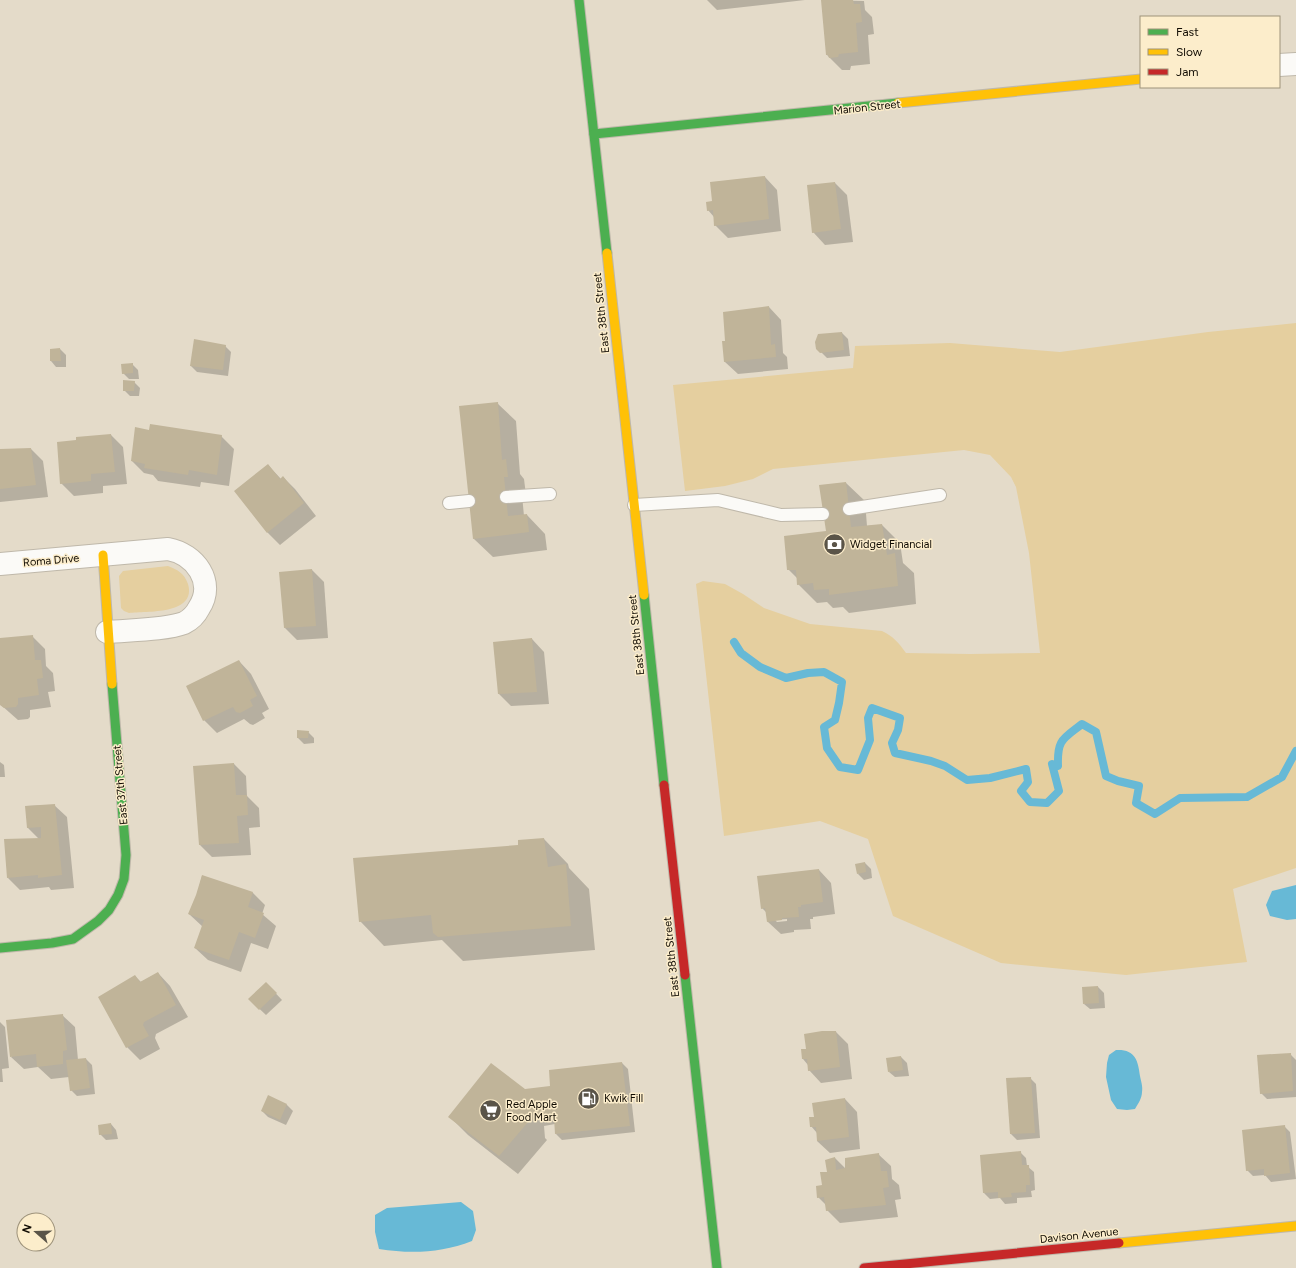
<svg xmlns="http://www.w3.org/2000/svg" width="1296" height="1268" font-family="Figtree,sans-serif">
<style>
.green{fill:#e5cf9f}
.water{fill:#67b9d6}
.shadow{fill:#0003;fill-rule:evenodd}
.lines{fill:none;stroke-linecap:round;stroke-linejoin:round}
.stream{stroke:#67b9d6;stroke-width:8}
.building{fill:#c0b499}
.lane-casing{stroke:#bfb8aa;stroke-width:14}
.street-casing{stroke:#bfb8aa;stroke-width:24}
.fast-casing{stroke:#bfb8aa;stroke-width:11}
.slow-casing{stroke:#bfb8aa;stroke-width:11}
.jam-casing{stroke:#bfb8aa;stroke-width:11}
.lane{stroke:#fbfaf7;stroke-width:12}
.street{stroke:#fbfaf7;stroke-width:22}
.fast{stroke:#4caf50;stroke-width:9}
.slow{stroke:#ffc107;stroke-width:9}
.jam{stroke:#c62828;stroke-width:9}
.labels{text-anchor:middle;stroke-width:3;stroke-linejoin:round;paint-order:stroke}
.street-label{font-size:11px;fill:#100b02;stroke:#fcedcb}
.poi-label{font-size:11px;fill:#100b02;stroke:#fcedcb;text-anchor:start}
</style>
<rect width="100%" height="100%" fill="#e4dbc9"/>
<!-- green -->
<g class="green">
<path d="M1296 323V868L1233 889 1247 962 1126 975 1001 963 893 916 868 839 820 821 724 836 696 584 703 581 725 584 743 594 764 608 810 624 882 631C893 636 899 643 906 653L970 654 1040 653 1029 553 1016 487 1011 477 990 455 964 450 773 469 753 479 725 486 685 491 673 385 853 368 855 346 950 343 1060 352 1208 332Z"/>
<path d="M168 566C178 570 184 573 188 584 197 615 146 611 129 613L124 611 121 608 119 576 123 571Z"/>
</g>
<!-- water -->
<g class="water">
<polygon points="1296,885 1296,919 1287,920 1270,916 1266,905 1272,891"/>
<path d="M1116 1050C1135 1049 1138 1060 1140 1076 1141 1081 1143 1087 1142 1092 1142 1098 1138 1104 1135 1109L1127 1110 1117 1109 1111 1100 1106 1077 1107 1063 1109 1055Z"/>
<path d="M461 1202 473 1211 476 1230 472 1241C441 1253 411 1254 379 1249L375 1232V1215L387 1208Z"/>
</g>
<!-- shadow -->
<g class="shadow">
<polygon points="707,0 805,0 717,10"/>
<polygon points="822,0 864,1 865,10 872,17 874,34 868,35 870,64 851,66 850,70 842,70 827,55"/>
<polygon points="765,177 777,190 781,231 728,238 715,225 714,217 708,210 713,202"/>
<polygon points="835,183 847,195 853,242 825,245 813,232"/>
<polygon points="769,307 781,320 783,353 787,357 788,369 738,374 725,362 726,341 724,313"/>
<polygon points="842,333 848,339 850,356 827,358 817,348"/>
<polygon points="225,346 231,352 228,376 197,372 191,366"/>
<polygon points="60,349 66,355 66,367 56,367 51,361"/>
<polygon points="132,364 138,370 139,379 129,379 123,373"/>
<polygon points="134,382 140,388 139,396 130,396 124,390"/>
<polygon points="497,403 516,421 520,474 524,479 526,495 522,495 524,516 527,515 545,534 547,550 493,557 474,539"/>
<polygon points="150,431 221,436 234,449 229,486 201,482 200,487 158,481 153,475 144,473 132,461"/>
<polygon points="111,435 123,447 127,484 103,486 103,493 74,496 61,483"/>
<polygon points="31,449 43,461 48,497 0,502 0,451"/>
<polygon points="268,465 281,479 283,477 295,489 316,516 280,545 268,533 235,491"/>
<polygon points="846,483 865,501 867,526 882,525 900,543 903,563 914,573 916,604 849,613 843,607 833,608 827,602 817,603 798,584 798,579 788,569 827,532"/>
<polygon points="312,570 324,582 328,638 297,640 285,628"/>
<polygon points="32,636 45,649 46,666 53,673 55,691 48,692 51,707 30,710 30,717 28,719 18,720 1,705 0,699 0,639"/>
<polygon points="532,639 544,652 549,704 511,706 499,694"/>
<polygon points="239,661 251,674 269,709 262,713 265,718 253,725 250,724 244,719 217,733 204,720"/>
<polygon points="308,732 314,738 314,743 304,744 298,738"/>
<polygon points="0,762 4,765 5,777 0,777"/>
<polygon points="234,764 246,776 247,796 259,808 260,827 249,828 251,855 212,857 200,845 194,767"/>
<polygon points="54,805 67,817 74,888 51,890 49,887 20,890 8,878 39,839 28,828 26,806"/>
<polygon points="544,839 568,864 569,868 589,889 595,950 463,961 442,940 384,946 360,921 519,846"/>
<polygon points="865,863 871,869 872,878 864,880 858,874"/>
<path d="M819 870 831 883 835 914 813 917V919H810L811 929 794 930V932L781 934 768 922 767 913 762 908ZM787 919V921L777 922 775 920Z"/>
<polygon points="202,876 253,893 265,905 262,914 276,926 268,949 251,943 241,972 208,960 195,948 203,927 189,914 197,895"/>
<polygon points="158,973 170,986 188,1017 156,1034 155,1038 160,1049 140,1060 127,1047 135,976 141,982"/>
<polygon points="266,983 282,1000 266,1015 249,999"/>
<polygon points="1098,987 1104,993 1105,1008 1090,1009 1084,1004"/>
<polygon points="62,1015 75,1027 78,1060 86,1059 92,1065 95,1094 77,1096 71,1090 69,1077 51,1079 38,1067 24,1069 11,1057"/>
<polygon points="0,1022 5,1027 9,1068 2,1069 3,1082 0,1082"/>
<polygon points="836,1032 848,1044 852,1079 821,1083 809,1070 808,1065 803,1059 802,1050 807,1050 805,1035"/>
<polygon points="1290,1054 1296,1060 1296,1097 1267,1099 1261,1093"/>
<polygon points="901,1057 907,1063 909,1076 895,1077 889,1072"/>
<path d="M622 1063 628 1069 635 1132 562 1140 556 1134 555 1124 544 1126 545 1138 547 1140 518 1174 468 1135 449 1116 551 1087ZM558 1117 559 1119 544 1120V1118Z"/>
<polygon points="1030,1078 1036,1084 1040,1138 1017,1140 1011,1134 1007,1079"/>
<polygon points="269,1097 287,1105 293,1111 286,1125 268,1117 262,1111"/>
<polygon points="845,1099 857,1112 860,1149 830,1153 817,1141 817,1133 811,1126 815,1118"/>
<polygon points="111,1124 116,1130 118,1139 106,1140 100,1134"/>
<polygon points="1284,1126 1290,1132 1296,1179 1271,1182 1265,1175 1253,1176 1247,1170"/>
<polygon points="1020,1152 1026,1158 1027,1166 1034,1172 1035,1190 1031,1191 1032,1197 1017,1198 1017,1203 1005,1204 1000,1198 990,1199 984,1193 981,1156"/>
<polygon points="878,1154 891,1166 892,1179 899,1185 901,1199 895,1200 898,1217 840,1223 827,1210 826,1205 818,1197 828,1173 826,1161 835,1158 846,1169"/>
</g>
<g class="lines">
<!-- stream -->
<path class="stream" d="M734 642 741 653 760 667 786 678 808 673 824 672 842 682 839 703 835 720 824 727 827 748 840 767 858 770 870 740 868 718 872 708 900 718 898 730 892 743 895 753 931 761 945 766 967 780 990 778 1026 769 1028 782 1021 791 1030 802 1047 803 1059 791 1052 764 1058 766C1057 739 1063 739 1082 724L1096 732 1106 776 1118 781 1139 786 1136 803 1155 814 1180 798 1247 797 1282 777 1296 751"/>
</g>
<!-- building -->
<g class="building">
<polygon points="821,0 853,0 854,4 860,4 862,22 856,23 858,52 839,54 838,57 829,58 828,55 826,55"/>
<polygon points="765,176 769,219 714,226 713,210 707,211 706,202 712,201 710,182"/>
<polygon points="835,182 841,229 812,233 807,185"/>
<polygon points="769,306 771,345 775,344 776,357 724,362 722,341 725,341 723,312"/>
<polygon points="842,332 844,350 820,353 816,349 815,342 818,334"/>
<polygon points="194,339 226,345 223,370 190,366"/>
<polygon points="60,348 61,361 50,361 50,349"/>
<polygon points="133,363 133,373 122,374 121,364"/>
<polygon points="123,380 135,381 134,391 123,391"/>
<polygon points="498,402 502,460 506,459 508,477 504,477 508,516 527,514 529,532 473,539 459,406"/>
<polygon points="150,424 222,435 217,475 189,470 188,475 144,468 145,464 131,461 135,427 149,430"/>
<polygon points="111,434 115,472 91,474 91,481 60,484 57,442 76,440 76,437"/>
<polygon points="31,448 36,485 0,489 0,449"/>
<polygon points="268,464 280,479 283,476 304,503 267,533 234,491"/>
<polygon points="846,482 851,527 882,524 887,555 895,553 898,586 829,595 829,589 814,590 813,583 797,585 796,570 787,570 784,536 826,531 819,485"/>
<polygon points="312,569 316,626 284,628 279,572"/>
<polygon points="33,635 35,660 41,660 43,678 37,679 39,695 18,698 18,704 16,707 4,708 0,705 0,638"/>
<polygon points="532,638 537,692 498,694 493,642"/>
<polygon points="239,660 257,696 250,700 253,706 240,713 236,712 233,707 203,721 186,686"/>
<polygon points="297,730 309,731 308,738 297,738"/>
<polygon points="234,763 236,795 247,795 248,815 237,816 239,843 199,845 193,766"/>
<polygon points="55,804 62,875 38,878 38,875 7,878 4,839 41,838 41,827 27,828 25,806"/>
<polygon points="544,838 548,867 566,864 571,926 438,937 433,933 431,915 359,922 353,858 518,845 518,840"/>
<polygon points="865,862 866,872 857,874 855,864"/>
<polygon points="819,869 823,902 801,905 801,907 798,907 799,917 782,918 782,920 767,922 765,908 761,909 757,876"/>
<polygon points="202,875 253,892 248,907 264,913 255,938 239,932 229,960 194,948 204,920 188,914 196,895"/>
<polygon points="158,972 176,1005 144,1022 143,1025 149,1036 126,1048 98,997 135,975 140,982"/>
<polygon points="266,982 277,993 259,1010 248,999"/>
<polygon points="1098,986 1099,1003 1083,1004 1082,987"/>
<polygon points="63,1014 67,1050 63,1051 63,1064 37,1067 36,1054 10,1057 6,1020"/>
<polygon points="822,1031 836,1031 840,1067 808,1071 807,1059 802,1059 801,1049 806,1049 804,1034"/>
<polygon points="1291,1053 1293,1091 1260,1094 1257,1055"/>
<polygon points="901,1056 903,1070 888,1072 886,1058"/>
<polygon points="86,1058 90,1088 70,1091 66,1060"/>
<polygon points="622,1062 630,1126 555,1134 554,1118 529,1121 499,1156 448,1117 491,1063 525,1089 550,1086 549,1070"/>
<polygon points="1031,1077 1035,1133 1010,1134 1006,1078"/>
<polygon points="268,1095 287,1104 280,1120 261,1111"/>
<polygon points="845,1098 849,1137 817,1141 816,1127 810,1127 809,1117 814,1117 812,1103"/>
<polygon points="111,1123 112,1134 99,1135 98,1125"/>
<polygon points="1285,1125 1290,1173 1264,1176 1264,1169 1246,1171 1242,1130"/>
<polygon points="1021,1151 1022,1165 1029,1165 1030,1185 1026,1185 1026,1192 1011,1193 1012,1197 998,1198 998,1192 983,1193 980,1155"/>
<polygon points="879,1153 881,1171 887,1171 889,1187 883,1188 886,1205 826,1211 824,1197 817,1198 816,1186 822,1185 820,1172 827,1172 825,1160 835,1157 836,1170 845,1168 845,1158"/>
</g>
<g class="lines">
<defs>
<g id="lane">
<polyline points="506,497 550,494"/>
<polyline points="449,503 469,501"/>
<polyline points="634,505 718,500 781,515 823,514"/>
<polyline points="849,509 940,495"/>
</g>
<g id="street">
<polyline points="1279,65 1296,64"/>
<path d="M0 564 168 549C195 554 216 582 199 608 196 614 190 620 184 623 166 630 128 630 107 632"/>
</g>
<g id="fast">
<polyline points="579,0 607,253"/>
<polyline points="594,134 898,103"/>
<polyline points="644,595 664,785"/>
<polyline points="0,948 52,943 73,939 98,921 109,910 118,895 124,879 126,855 112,684"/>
<polyline points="685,975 717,1268"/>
</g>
<g id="slow">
<polyline points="898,103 1141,79"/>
<polyline points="607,253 644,595"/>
<polyline points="103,555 112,684"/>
<polyline points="1119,1243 1296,1226"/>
</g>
<g id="jam">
<polyline points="664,785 685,975"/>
<polyline points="864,1268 1119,1243"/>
</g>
</defs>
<!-- lane casing -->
<use href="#lane" class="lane-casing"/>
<!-- street casing -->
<use href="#street" class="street-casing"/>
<!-- fast casing -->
<use href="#fast" class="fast-casing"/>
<!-- slow casing -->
<use href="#slow" class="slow-casing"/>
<!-- jam casing -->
<use href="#jam" class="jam-casing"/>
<!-- lane -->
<use href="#lane" class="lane"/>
<!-- street -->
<use href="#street" class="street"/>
<!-- fast -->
<use href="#fast" class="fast"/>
<!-- slow -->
<use href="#slow" class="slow"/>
<!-- jam -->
<use href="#jam" class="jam"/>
</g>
<!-- icons -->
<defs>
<symbol id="bank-disc" viewBox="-11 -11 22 22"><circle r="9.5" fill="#5a5448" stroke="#fcedcb"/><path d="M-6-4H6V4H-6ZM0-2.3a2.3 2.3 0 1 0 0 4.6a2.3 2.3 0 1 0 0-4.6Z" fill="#fff"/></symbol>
<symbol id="fuel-disc" viewBox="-11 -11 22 22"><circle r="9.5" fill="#5a5448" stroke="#fcedcb"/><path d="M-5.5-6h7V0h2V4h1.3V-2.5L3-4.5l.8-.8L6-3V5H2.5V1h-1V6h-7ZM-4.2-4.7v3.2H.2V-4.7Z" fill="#fff"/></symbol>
<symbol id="supermarket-disc" viewBox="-11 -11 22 22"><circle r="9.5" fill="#5a5448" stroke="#fcedcb"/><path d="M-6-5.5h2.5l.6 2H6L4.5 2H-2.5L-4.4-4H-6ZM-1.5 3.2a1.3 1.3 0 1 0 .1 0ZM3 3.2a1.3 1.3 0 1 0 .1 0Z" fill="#fff"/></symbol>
</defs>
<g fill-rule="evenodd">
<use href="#bank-disc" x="822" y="532" width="25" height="25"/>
<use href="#fuel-disc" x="576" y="1086" width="25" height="25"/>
<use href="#supermarket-disc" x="478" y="1098" width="25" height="25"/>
</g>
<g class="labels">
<!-- street labels -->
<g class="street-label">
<text transform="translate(867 107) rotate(-6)" y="4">Marion Street</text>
<text transform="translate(601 313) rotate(-96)" y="4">East 38th Street</text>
<text transform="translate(51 560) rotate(-5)" y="4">Roma Drive</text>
<text transform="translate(636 635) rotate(-96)" y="4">East 38th Street</text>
<text transform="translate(120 785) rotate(-95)" y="4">East 37th Street</text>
<text transform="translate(671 957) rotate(-96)" y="4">East 38th Street</text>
<text transform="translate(1079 1235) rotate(-6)" y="4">Davison Avenue</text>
</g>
<!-- poi labels -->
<g class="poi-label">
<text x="850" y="548">Widget Financial</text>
<text x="604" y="1102">Kwik Fill</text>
<text x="506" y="1108">Red Apple<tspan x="506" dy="13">Food Mart</tspan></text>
</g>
</g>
<!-- legend -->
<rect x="1140" y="16" width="140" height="72" fill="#fcedcb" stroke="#9e937b"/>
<rect x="1148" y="29" width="20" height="6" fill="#4caf50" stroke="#9e937b"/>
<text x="1176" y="36" font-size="12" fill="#100b02">Fast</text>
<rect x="1148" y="49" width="20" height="6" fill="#ffc107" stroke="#9e937b"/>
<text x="1176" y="56" font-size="12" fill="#100b02">Slow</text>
<rect x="1148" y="69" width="20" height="6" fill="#c62828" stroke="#9e937b"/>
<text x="1176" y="76" font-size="12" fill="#100b02">Jam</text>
<!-- north arrow -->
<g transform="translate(36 1232) rotate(290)"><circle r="19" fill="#fcedcb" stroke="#9e937b"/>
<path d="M0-3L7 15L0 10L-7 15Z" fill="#5a5448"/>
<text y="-6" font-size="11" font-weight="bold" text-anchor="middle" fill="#100b02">N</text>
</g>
</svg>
